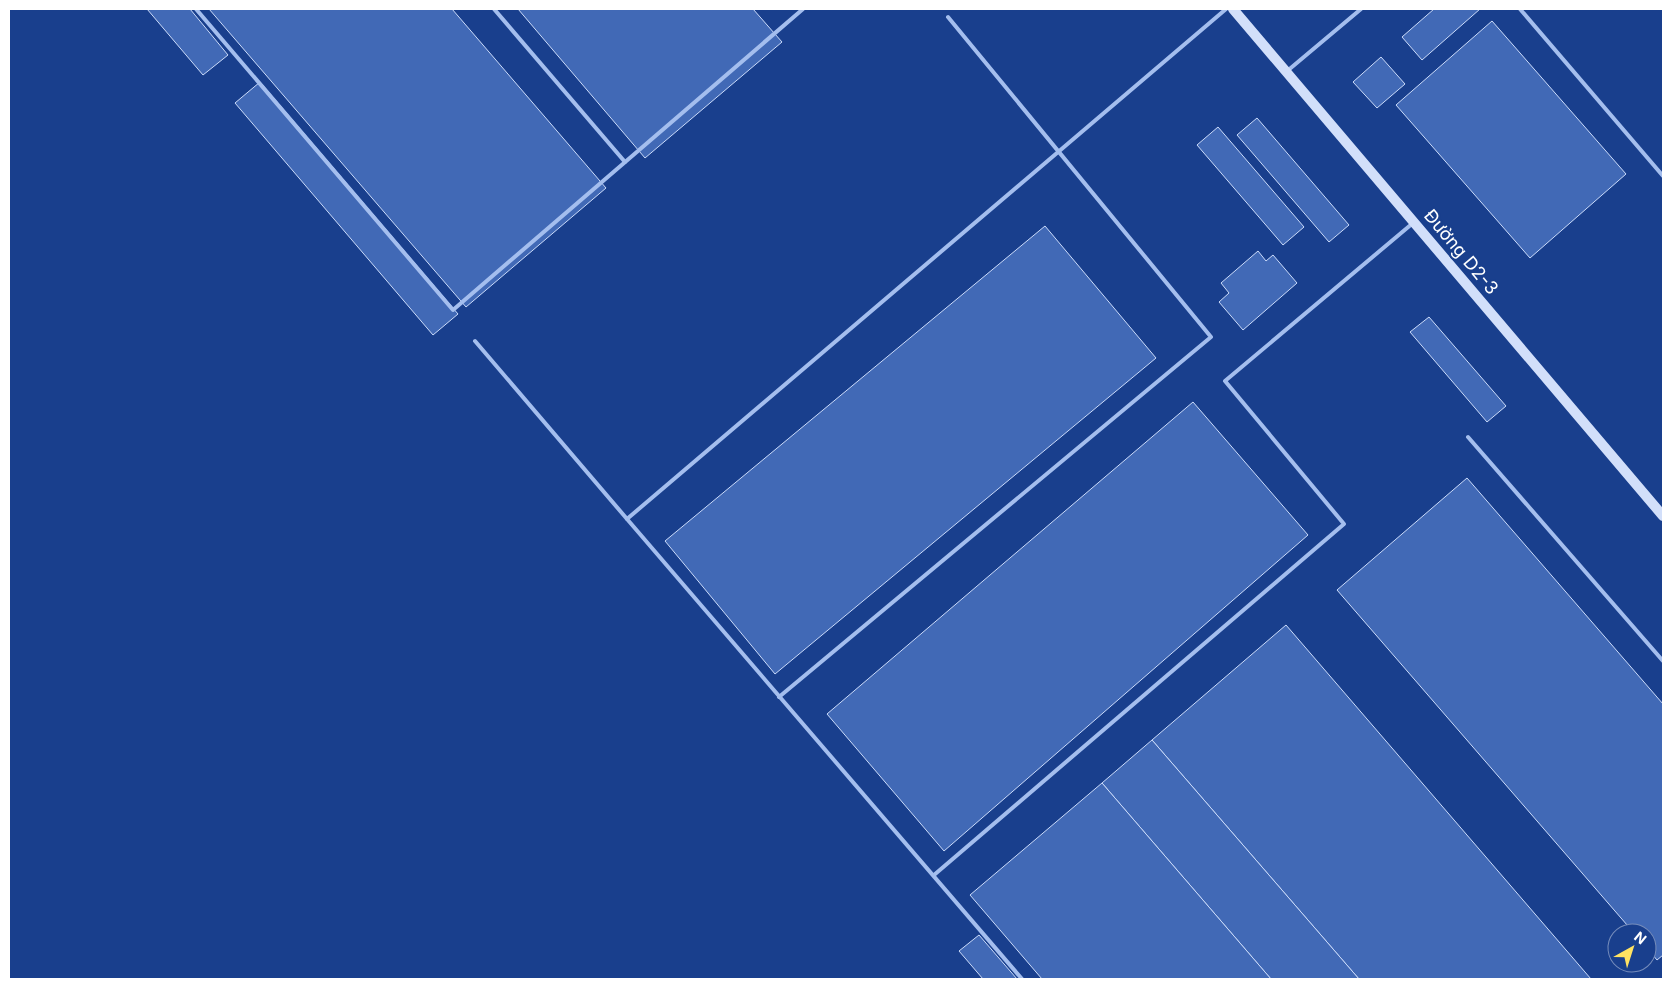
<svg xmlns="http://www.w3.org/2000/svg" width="1672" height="988" font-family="Inter,sans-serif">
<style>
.building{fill:#4169b6;stroke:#cbdbfa}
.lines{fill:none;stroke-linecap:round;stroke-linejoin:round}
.lane{stroke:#a4beee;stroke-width:4}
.secondary{stroke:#d2dffa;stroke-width:10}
.labels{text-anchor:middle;stroke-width:4;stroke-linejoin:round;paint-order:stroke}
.street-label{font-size:18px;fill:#fff;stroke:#193f8d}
</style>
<rect width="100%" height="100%" fill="#193f8d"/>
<!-- building -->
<g class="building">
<polygon points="147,9 190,9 228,55 203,75"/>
<polygon points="209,9 452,9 606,188 466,307"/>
<polygon points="518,9 753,9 782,42 645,158"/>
<polygon points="1434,9 1480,9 1422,60 1402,37"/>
<polygon points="1492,21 1626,174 1530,258 1396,105"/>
<polygon points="1381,57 1405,84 1377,108 1353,82"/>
<polygon points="260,82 458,314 433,335 235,103"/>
<polygon points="1257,118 1349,225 1329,242 1237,135"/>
<polygon points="1218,127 1304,227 1283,245 1197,145"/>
<polygon points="1045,226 1156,358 775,674 665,541"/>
<polygon points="1258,251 1266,261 1273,255 1297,283 1243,330 1219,302 1229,293 1221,283"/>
<polygon points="1429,317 1506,406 1487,422 1410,332"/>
<polygon points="1193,402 1308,535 944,851 827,714"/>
<polygon points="1467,478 1663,704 1663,955 1657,960 1647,948 1647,933 1634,933 1337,590"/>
<polygon points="1286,625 1591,979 1359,979 1152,740"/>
<polygon points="1152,740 1359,979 1271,979 1102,783"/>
<polygon points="1102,783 1271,979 1042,979 970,895"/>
<polygon points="979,935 1017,979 983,979 959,951"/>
</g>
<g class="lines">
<!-- lane -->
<g class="lane">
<polyline points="196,9 453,310 803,9"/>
<polyline points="494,9 625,162"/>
<polyline points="1520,9 1663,176"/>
<polyline points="1286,72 1361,9"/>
<polyline points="475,341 627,519 1226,9"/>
<polyline points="1468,437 1663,661"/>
<polyline points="627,519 1022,979"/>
<polyline points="779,697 1211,337 948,17"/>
<polyline points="934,875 1344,524 1225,381 1413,223"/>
</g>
<!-- secondary -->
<polyline class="secondary" points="1233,9 1663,516"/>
</g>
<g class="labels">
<!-- street labels -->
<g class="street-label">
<text transform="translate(1461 252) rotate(50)" y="6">Đường D2-3</text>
</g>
</g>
<!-- border -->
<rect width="1672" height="988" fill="none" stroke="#ffffff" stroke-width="20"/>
<!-- north arrow -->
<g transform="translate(1632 948) rotate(39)"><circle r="24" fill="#193f8d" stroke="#758cbb"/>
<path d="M0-4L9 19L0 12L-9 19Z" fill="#ffe262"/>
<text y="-8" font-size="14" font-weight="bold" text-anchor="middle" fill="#ffffff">N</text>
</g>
</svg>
